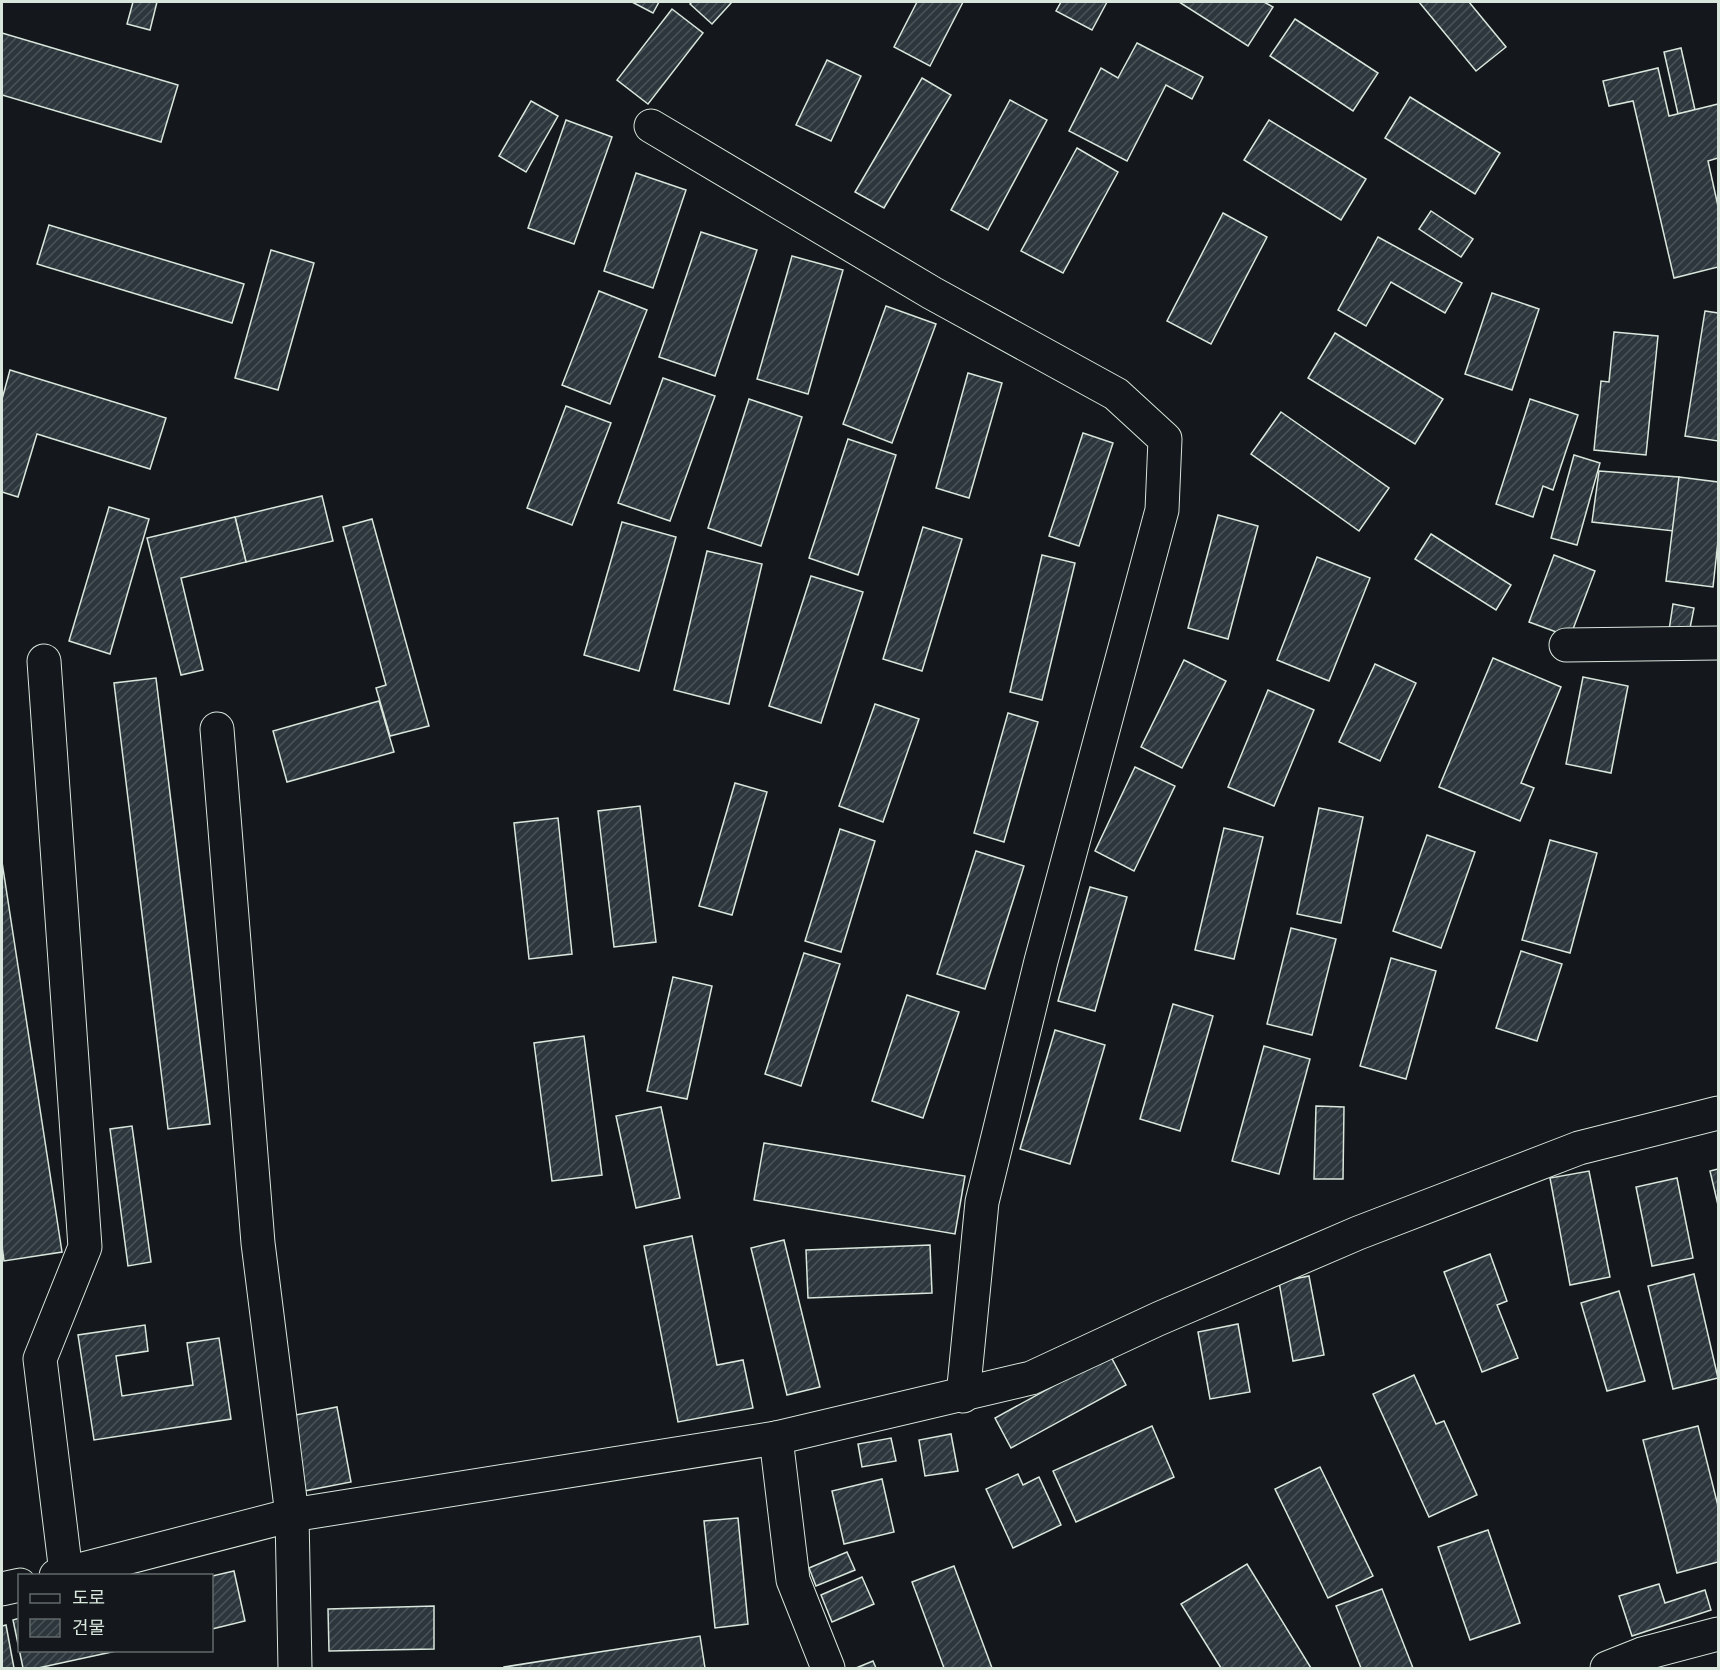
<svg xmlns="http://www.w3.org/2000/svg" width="1720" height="1670" font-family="Cabin,'Noto Sans KR',sans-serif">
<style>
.building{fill:url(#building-hatch);stroke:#d8e6dc;stroke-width:1.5}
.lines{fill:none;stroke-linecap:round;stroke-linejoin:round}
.minor-casing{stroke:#d8e6dc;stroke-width:35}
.tertiary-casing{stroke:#d8e6dc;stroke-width:35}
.minor{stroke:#14181c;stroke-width:33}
.tertiary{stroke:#14181c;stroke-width:33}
</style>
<defs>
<pattern id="building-hatch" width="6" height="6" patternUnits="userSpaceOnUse" patternTransform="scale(1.5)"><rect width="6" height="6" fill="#2c363c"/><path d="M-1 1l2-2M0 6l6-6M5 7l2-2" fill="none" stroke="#4a5358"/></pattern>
</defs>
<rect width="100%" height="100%" fill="#14181c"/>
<!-- building -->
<g class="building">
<polygon points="133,2 157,2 150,30 127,24"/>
<polygon points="632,2 659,2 653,13"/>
<polygon points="692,2 732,2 712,24 690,4"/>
<polygon points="917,2 963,2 930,66 894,47"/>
<polygon points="1061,2 1107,2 1092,30 1056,11"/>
<polygon points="1179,2 1264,2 1273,7 1248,46"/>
<polygon points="1419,2 1469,2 1506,47 1476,71"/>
<polygon points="672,9 703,33 648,104 617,80"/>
<polygon points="1295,19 1378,73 1353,111 1270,56"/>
<polygon points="2,33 178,85 161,142 2,95"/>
<polygon points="1137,43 1203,77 1192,99 1166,85 1127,161 1069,131 1101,68 1118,78"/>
<polygon points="1681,48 1695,110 1678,114 1664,52"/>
<polygon points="827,60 861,76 831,141 796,125"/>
<polygon points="1658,68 1669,116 1718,104 1718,158 1708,161 1718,206 1718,267 1674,278 1633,101 1609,106 1603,81"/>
<polygon points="922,78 951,95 884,208 855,192"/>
<polygon points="1410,97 1500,153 1475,194 1385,138"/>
<polygon points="1010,100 1047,120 988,230 951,210"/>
<polygon points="531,101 558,116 526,172 499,156"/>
<polygon points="566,120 612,137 574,244 528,228"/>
<polygon points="1269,120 1366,179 1341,220 1244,160"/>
<polygon points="1077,148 1118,172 1063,273 1021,251"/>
<polygon points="636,173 686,190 653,288 604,271"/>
<polygon points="1431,211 1473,239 1461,257 1419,229"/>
<polygon points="1223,213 1267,237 1211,344 1167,321"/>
<polygon points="49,225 244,284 232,323 37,264"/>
<polygon points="701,232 757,250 715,376 659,357"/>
<polygon points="1378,237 1462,283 1445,313 1391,282 1366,326 1338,310"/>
<polygon points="271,250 314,263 278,390 235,378"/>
<polygon points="792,256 843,270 808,394 757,379"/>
<polygon points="599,291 647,310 610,404 562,385"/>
<polygon points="1492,293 1539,309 1512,390 1465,374"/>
<polygon points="886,306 936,324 892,443 843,424"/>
<polygon points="1705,311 1718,313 1718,441 1685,436"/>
<polygon points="1614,332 1658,336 1646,455 1594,450 1601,381 1609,382"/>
<polygon points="1335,333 1443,399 1415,444 1308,378"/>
<polygon points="10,370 166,418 150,469 37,434 18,497 2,492 2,399"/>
<polygon points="968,373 1002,383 969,498 936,488"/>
<polygon points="663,378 715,396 670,521 618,503"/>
<polygon points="749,399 802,417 761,546 708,528"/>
<polygon points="1530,399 1578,415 1553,490 1543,486 1533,517 1496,504"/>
<polygon points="566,406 611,423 572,525 527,508"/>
<polygon points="1281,412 1389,488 1359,531 1251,454"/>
<polygon points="1083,433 1113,443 1079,546 1049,536"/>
<polygon points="848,439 896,455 858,575 809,558"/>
<polygon points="1574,455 1600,463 1577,545 1551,538"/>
<polygon points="1599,471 1679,477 1674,531 1592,522"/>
<polygon points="1679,477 1718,482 1718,541 1713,587 1666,581"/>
<polygon points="322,496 333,541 246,562 235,517"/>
<polygon points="109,507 149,519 110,654 69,641"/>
<polygon points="1218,515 1258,526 1228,639 1188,628"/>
<polygon points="235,517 246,562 181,578 203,670 181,675 147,538"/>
<polygon points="372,519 429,726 390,736 376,688 386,685 343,527"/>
<polygon points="622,522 676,537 639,671 584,655"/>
<polygon points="923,527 962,539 922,671 883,659"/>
<polygon points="1431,534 1511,585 1496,610 1415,559"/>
<polygon points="707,551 762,564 729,704 674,690"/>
<polygon points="1042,555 1075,563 1042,700 1010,692"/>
<polygon points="1554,555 1595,571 1570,637 1529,622"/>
<polygon points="1317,557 1370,578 1329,681 1277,660"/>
<polygon points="811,576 863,592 821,723 769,706"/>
<polygon points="1673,604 1694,608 1689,633 1669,630"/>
<polygon points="1493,658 1561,687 1521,783 1534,788 1520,821 1439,787"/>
<polygon points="1184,660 1226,681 1182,768 1141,747"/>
<polygon points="1375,664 1416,683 1380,761 1339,742"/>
<polygon points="1583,677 1628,686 1611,773 1566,764"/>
<polygon points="156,678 210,1124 168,1129 114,683"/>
<polygon points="1268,690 1314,710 1274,806 1228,787"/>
<polygon points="379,701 394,752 287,782 273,731"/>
<polygon points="875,704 919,719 883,822 839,806"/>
<polygon points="1008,713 1038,722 1004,842 974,833"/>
<polygon points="1135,767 1175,786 1134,871 1095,851"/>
<polygon points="735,783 767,792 732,915 699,906"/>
<polygon points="640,806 656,942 614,947 598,811"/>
<polygon points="1319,808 1363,817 1341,923 1297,914"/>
<polygon points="558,818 572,954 529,959 514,823"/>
<polygon points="1224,828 1263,837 1234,959 1195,950"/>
<polygon points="840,829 875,841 841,952 805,941"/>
<polygon points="1427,835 1475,852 1441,948 1393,931"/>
<polygon points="1550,840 1597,853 1570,953 1522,940"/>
<polygon points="976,851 1024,866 985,989 937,974"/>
<polygon points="2,862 62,1252 4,1261 2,1246"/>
<polygon points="1090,887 1127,897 1095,1011 1058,1001"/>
<polygon points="1291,928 1336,939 1312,1035 1267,1024"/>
<polygon points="1521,951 1562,964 1537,1041 1496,1028"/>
<polygon points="804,953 840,964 801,1086 765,1074"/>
<polygon points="1391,958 1436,971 1406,1079 1360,1066"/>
<polygon points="673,977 712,986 687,1099 647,1091"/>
<polygon points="907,995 959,1012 923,1118 872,1101"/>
<polygon points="1173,1004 1213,1016 1180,1131 1140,1119"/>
<polygon points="1055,1030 1105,1045 1070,1164 1020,1149"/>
<polygon points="584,1036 602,1175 552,1181 534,1043"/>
<polygon points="1264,1046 1310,1059 1279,1174 1232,1161"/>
<polygon points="1316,1106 1344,1107 1343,1179 1314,1179"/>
<polygon points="661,1107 680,1198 636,1208 616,1116"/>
<polygon points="132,1126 151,1262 128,1266 110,1129"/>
<polygon points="764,1143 965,1176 955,1234 754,1200"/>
<polygon points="1718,1169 1718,1205 1710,1171"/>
<polygon points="1589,1171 1610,1277 1570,1285 1550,1178"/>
<polygon points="1677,1178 1693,1258 1652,1266 1636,1187"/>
<polygon points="692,1236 717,1365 743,1360 753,1408 678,1422 644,1246"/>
<polygon points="784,1240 820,1387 787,1395 751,1248"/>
<polygon points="930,1245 932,1293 808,1298 806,1250"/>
<polygon points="1490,1254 1507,1301 1497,1305 1518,1358 1482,1372 1444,1272"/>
<polygon points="1694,1274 1718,1378 1673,1389 1648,1286"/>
<polygon points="1309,1276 1324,1355 1293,1361 1279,1282"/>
<polygon points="1619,1291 1645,1381 1607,1391 1581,1303"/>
<polygon points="1238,1324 1250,1392 1210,1399 1198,1332"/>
<polygon points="145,1325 148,1351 116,1356 122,1396 193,1385 187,1343 219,1338 231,1419 94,1440 78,1335"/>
<polygon points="1110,1355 1126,1385 1011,1448 995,1418"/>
<polygon points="1414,1375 1436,1424 1444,1421 1477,1495 1429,1517 1373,1394"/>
<polygon points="337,1407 351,1482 299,1492 285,1417"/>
<polygon points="1152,1426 1174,1477 1076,1522 1053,1471"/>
<polygon points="1698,1426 1718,1506 1718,1562 1677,1573 1643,1440"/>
<polygon points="951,1434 958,1471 925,1476 919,1440"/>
<polygon points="891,1438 896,1461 862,1467 858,1444"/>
<polygon points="1320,1467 1373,1576 1328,1598 1275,1489"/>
<polygon points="1018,1474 1023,1485 1039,1477 1061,1525 1013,1548 986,1489"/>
<polygon points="882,1479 894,1532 844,1544 832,1491"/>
<polygon points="738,1518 748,1624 715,1628 704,1521"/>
<polygon points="1488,1530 1520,1623 1470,1640 1438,1547"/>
<polygon points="847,1552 855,1570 816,1586 809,1568"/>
<polygon points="1247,1564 1311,1668 1221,1668 1181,1604"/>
<polygon points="954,1566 992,1668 944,1668 912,1582"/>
<polygon points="234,1571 245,1621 212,1629 212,1576"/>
<polygon points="862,1577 874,1604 832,1622 821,1595"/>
<polygon points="1659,1584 1665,1603 1705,1590 1711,1610 1632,1636 1619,1596"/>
<polygon points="1382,1589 1413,1668 1361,1668 1336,1606"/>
<polygon points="434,1606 434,1649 329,1651 328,1609"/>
<polygon points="20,1618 20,1650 121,1650 38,1668 23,1668 13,1620"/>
<polygon points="6,1625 14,1668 2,1668 2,1626"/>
<polygon points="700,1636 705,1668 504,1668 504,1667"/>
<polygon points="873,1661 876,1668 856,1668"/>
</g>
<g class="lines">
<defs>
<g id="minor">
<polyline points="651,126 932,293 1116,394 1165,439 1162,510 1041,961 982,1202 963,1396"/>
<polyline points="1566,645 1718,643"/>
<polyline points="44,661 85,1247 40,1359 66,1573"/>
<polyline points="217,729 258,1243 292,1515 295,1668"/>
<polyline points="1607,1668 1642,1654 1718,1634"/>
</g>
<g id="tertiary">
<polyline points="776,1438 793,1580 828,1668"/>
<polyline points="56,1576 292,1515 776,1438 1031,1378 1158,1319 1358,1233 1579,1148 1718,1113"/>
<polyline points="2,1589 20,1585"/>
</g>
</defs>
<!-- minor casing -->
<use href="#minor" class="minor-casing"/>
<!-- tertiary casing -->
<use href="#tertiary" class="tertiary-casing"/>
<!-- minor -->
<use href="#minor" class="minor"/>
<!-- tertiary -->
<use href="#tertiary" class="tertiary"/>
</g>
<!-- border -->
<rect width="1720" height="1670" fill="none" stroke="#d8e6dc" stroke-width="6"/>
<!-- legend -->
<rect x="18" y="1574" width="195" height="78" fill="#14181c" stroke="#626a69" stroke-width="1.5"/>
<rect x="30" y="1594" width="30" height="9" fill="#14181c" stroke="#626a69" stroke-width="1.5"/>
<text x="72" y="1604" font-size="18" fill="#d8e6dc">도로</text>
<rect x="30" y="1619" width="30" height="18" fill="url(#building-hatch)" stroke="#626a69" stroke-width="1.5"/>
<text x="72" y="1634" font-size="18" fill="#d8e6dc">건물</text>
</svg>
